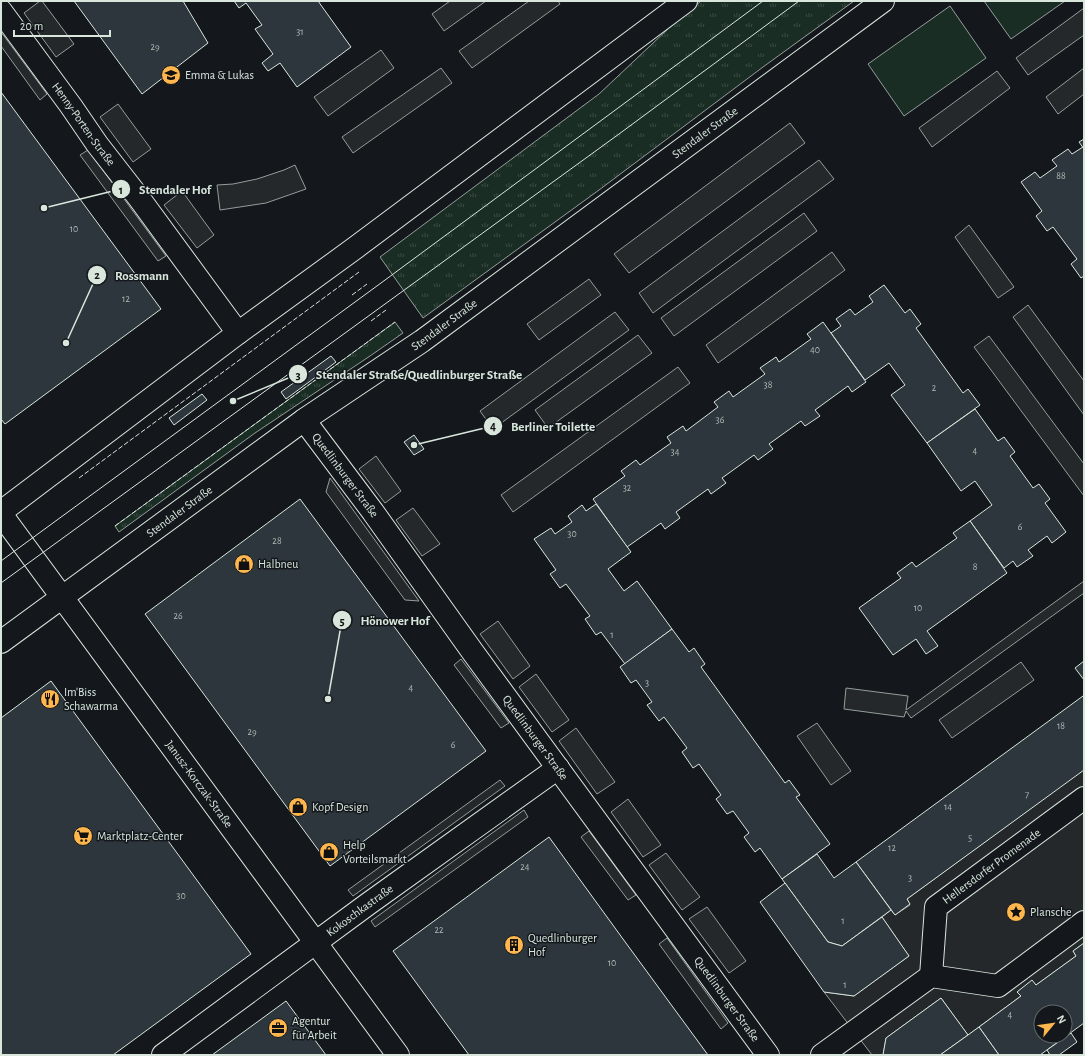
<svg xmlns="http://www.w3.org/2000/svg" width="1085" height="1056" font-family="'Alegreya Sans',sans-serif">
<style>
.grass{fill:url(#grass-tufts);stroke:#939e99}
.garden{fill:#1a2d24;stroke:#939e99}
.parking{fill:#24282b;stroke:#939e99}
.building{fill:#2c363c;stroke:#d8e6dc;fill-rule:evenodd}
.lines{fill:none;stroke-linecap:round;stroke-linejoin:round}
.pedestrian-casing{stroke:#d8e6dc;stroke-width:24}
.minor-casing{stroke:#d8e6dc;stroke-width:24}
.tertiary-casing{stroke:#d8e6dc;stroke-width:24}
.secondary-casing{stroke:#d8e6dc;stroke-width:24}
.pedestrian{stroke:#14181c;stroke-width:22}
.minor{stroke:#14181c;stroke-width:22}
.tertiary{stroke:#14181c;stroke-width:22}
.secondary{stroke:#14181c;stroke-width:22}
.tram{stroke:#d8e6dc;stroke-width:1}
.fence{stroke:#d8e6dc;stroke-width:1;stroke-dasharray:5 2;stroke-linecap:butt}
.labels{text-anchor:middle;stroke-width:3;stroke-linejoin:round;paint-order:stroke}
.number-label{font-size:10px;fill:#adbab4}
.poi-label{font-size:12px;fill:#d8e6dc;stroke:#14181c;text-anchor:start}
.street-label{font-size:12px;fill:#d8e6dc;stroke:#14181c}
.leader{fill:none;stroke:#d8e6dc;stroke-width:1.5}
.callout-dot{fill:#d8e6dc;stroke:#14181c;stroke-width:1.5}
.mark-label{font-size:12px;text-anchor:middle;font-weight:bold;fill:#111}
.callout-label{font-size:13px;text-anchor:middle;font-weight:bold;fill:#d8e6dc;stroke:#14181c;stroke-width:3;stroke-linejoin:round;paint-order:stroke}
</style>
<defs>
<pattern id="grass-tufts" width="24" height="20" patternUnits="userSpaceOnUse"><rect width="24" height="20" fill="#1a2d24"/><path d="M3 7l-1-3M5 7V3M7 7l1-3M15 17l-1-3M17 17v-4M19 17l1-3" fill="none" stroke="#3b4b43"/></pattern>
</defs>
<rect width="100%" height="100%" fill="#14181c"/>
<!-- grass -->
<g class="grass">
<polygon points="701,1 854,1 763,67 599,190 423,318 380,257 599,94 669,28"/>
<polygon points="395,322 403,333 370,356 255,433 119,532 115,526"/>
</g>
<!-- garden -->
<g class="garden">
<polygon points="984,1 1065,1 1011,39"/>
<polygon points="950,6 986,58 904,116 868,64"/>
</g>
<!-- parking -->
<g class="parking">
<polygon points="40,1 42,1 74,44 56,57 24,13"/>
<polygon points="450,1 486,1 444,31 432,14"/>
<polygon points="529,1 558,1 560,4 472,68 459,51"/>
<polygon points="1084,8 1084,35 1028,75 1016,58"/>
<polygon points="1,32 47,94 40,100 1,46"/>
<polygon points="381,50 394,68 328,116 314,97"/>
<polygon points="441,68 452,83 353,153 342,137"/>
<polygon points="1084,68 1084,94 1058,114 1046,97"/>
<polygon points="997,71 1010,88 932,147 919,128"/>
<polygon points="118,104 151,149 133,162 100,117"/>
<polygon points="790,123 805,143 629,273 614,254"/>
<polygon points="88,150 166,256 158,261 80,155"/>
<polygon points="819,160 834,179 653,313 639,293"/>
<polygon points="295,165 306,189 266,203 220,210 217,185 233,184 257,179 284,170"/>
<polygon points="182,191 214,235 197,248 164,205"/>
<polygon points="804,213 817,231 674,336 661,318"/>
<polygon points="969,225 1014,287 998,298 955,237"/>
<polygon points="832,252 845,270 718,363 706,345"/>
<polygon points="589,279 601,295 539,340 527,324"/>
<polygon points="1028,305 1084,381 1084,415 1013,317"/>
<polygon points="615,312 629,330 493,429 480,411"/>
<polygon points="638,335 652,353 548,428 535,410"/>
<polygon points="989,336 1084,464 1084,496 974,347"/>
<polygon points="678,367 690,383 513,512 501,495"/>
<polygon points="376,456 401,491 385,503 359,469"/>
<polygon points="330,478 419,601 405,600 326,492"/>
<polygon points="413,508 440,544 422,556 396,520"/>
<polygon points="1084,581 1084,593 911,718 906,711 904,717 844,709 846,688 908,696 906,710"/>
<polygon points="498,621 530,666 513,679 480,634"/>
<polygon points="461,659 509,723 501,728 454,665"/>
<polygon points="1021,662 1034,680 952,738 939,720"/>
<polygon points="536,674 569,720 552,732 519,687"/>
<polygon points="817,723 851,771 831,785 797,736"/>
<polygon points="576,728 615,782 597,794 559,741"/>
<polygon points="1084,769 1084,943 1073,951 1076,956 1036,985 1032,981 1017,992 1021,996 968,1035 941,998 886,1038 883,1055 872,1055 824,992 854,996 909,956 882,917 891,910 895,915 910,905 907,899"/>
<polygon points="500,780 505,786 353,896 348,890"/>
<polygon points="628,799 661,845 643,857 611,812"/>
<polygon points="524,810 528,817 375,927 371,921"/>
<polygon points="589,831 636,895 628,900 581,837"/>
<polygon points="666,853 700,897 682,910 649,865"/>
<polygon points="707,907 746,961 729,973 689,919"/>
<polygon points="667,938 728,1023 721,1029 659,944"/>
</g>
<!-- building -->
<g class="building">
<polygon points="74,1 183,1 208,43 142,94"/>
<polygon points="234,1 318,1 351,47 297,87 280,63 268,71 262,63 273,54 255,29 262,25 246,3 239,8"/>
<polygon points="1,92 161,309 5,424 1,419"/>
<polygon points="1084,139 1084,149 1079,142"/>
<polygon points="1083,147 1084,149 1084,276 1081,278 1071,264 1077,259 1053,227 1047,231 1036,216 1042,211 1021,182 1035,172 1040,178 1057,166 1052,160 1068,149 1072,154"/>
<polygon points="884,285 905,313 910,309 921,324 916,328 963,393 968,389 980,405 927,443 891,395 905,385 889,363 865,380 831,333 841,326 836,319 850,309 855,315 873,302 869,296"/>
<polygon points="823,322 866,382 852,392 848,386 815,410 820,416 805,426 801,421 769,444 773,449 758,460 754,455 722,478 726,483 711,494 708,489 676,512 680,518 665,529 661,523 627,547 593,499 625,476 621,471 636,460 640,465 671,443 667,437 683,426 686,431 718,407 714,402 729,391 733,397 765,374 760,368 776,357 779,362 811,339 807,334"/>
<polygon points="331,356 336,362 286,399 281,392"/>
<polygon points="202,394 207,400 174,425 169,418"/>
<polygon points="975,409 998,441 1004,437 1015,452 1010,456 1033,488 1039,484 1050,499 1045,503 1066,532 1052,543 1047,536 1028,550 1033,556 1017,567 1013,561 1004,568 970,521 992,505 975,481 961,491 927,443"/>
<polygon points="414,435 424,449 414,455 404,442"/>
<polygon points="300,499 486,751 330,866 145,614"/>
<polygon points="596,504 631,552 608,569 624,591 637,581 672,629 625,664 601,632 596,635 585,619 590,616 566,584 560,588 550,574 556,570 534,539 551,528 555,534 572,522 568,516 582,505 586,511"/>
<polygon points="970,521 1007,573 927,631 938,646 926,654 916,639 893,655 859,608 901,578 897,573 912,562 916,567 957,538 953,533"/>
<polygon points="672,629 689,652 694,648 705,664 701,667 785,783 789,780 800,795 796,797 830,844 782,879 760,848 755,852 744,837 749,833 733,811 727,814 716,799 721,795 699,764 693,768 682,752 687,748 664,717 659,721 647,705 652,702 636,680 631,683 620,667"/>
<polygon points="1084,661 1084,680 1075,668"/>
<polygon points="51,681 251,954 113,1055 1,1055 1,718"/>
<polygon points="1083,696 1084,698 1084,770 907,899 910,904 895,915 856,862"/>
<polygon points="549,837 623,939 708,1055 469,1055 393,951"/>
<polygon points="817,854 834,878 856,862 891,910 842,946 828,942 782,879"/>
<polygon points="785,883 828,942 842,946 882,917 909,956 854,996 824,992 760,902"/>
<path d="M1084 943V1023L1040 1055H999L979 1027 1021 996 1017 992 1032 980 1036 985 1076 956 1073 951ZM1041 1012H1065V1036H1041Z"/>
<polygon points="941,998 968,1035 940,1055 883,1055 886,1038"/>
<polygon points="286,1001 326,1055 212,1055"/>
<polygon points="979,1027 999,1055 940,1055 968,1035"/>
<polygon points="1071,1033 1077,1042 1059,1055 1050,1055 1047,1050"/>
</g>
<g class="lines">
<defs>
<g id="pedestrian">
<path id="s1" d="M931 976 936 907 1084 798"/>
<polyline points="822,1055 931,976 998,986 1084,922"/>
</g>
<g id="minor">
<path id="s2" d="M1 11 71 106 97 144 139 198 238 333"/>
<path id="s3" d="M304 420 373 512 472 651 768 1055"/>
<path id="s4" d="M163 1055 368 904 558 768"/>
</g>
<g id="tertiary">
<path id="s5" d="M1 514 398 1055"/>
</g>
<g id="secondary">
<polyline points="1,512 238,333 355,248 686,1"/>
<path id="s6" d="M1 642 304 420 422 341 883 1"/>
</g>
</defs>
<!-- pedestrian casing -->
<use href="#pedestrian" class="pedestrian-casing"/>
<!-- minor casing -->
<use href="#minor" class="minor-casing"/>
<!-- tertiary casing -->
<use href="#tertiary" class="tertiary-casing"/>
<!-- secondary casing -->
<use href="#secondary" class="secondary-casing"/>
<!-- pedestrian -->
<use href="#pedestrian" class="pedestrian"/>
<!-- minor -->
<use href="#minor" class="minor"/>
<!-- tertiary -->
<use href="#tertiary" class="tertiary"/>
<!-- secondary -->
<use href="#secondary" class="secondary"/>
<!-- tram -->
<g class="tram">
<polyline points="1,561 381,283 763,1"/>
<polyline points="1,583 619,134 799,1"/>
</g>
<!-- fence -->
<g class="fence">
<polyline points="352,295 367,284"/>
<polyline points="371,321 386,310"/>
<polyline points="79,478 359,272"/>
<polyline points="115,526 395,322"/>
</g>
</g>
<!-- icons -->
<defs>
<symbol id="school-disc" viewBox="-11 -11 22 22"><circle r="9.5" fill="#ffb74d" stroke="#14181c"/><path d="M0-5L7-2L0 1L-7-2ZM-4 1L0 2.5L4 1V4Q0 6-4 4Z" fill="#111"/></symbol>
<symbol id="shop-disc" viewBox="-11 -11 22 22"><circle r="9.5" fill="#ffb74d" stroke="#14181c"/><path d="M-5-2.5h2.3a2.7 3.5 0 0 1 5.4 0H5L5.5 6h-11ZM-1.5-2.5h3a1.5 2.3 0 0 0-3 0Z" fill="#111"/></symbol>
<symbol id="restaurant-disc" viewBox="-11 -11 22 22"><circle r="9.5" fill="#ffb74d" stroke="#14181c"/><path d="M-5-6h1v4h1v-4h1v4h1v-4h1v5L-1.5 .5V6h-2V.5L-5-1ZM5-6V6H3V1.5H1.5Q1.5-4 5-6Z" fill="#111"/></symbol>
<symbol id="supermarket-disc" viewBox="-11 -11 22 22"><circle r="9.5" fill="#ffb74d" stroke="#14181c"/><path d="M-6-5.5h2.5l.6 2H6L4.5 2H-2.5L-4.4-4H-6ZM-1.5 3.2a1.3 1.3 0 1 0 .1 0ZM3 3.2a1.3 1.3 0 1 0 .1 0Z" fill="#111"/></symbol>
<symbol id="sight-disc" viewBox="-11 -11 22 22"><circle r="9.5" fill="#ffb74d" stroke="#14181c"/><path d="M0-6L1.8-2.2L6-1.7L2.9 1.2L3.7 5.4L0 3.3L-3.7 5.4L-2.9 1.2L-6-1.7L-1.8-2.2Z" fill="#111"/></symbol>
<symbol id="building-disc" viewBox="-11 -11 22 22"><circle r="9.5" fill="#ffb74d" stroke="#14181c"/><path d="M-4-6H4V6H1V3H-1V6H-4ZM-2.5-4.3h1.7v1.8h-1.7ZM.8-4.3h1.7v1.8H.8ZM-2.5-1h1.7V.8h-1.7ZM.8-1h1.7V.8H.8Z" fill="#111"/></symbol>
<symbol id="office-disc" viewBox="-11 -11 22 22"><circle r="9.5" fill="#ffb74d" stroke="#14181c"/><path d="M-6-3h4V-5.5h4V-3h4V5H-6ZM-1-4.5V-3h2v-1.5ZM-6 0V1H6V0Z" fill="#111"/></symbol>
</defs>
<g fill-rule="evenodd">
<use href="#school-disc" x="160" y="64" width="22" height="22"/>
<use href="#shop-disc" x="233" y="553" width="22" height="22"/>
<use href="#restaurant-disc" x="39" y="688" width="22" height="22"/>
<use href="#shop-disc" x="287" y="796" width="22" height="22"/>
<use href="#supermarket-disc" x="72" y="825" width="22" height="22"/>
<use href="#shop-disc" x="318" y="841" width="22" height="22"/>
<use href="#sight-disc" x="1005" y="901" width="22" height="22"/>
<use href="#building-disc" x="503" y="934" width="22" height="22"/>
<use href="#office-disc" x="267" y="1017" width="22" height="22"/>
</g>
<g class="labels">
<!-- number labels -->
<g class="number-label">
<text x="300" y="35">31</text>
<text x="155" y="50">29</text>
<text x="1061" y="179">88</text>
<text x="74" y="232">10</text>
<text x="126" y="302">12</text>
<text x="815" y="353">40</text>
<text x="768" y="388">38</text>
<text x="934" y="391">2</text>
<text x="720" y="423">36</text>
<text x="975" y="454">4</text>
<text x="675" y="455">34</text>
<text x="627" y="491">32</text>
<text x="1020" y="530">6</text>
<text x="572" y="537">30</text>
<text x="277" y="544">28</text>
<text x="975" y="570">8</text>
<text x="918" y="611">10</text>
<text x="178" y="619">26</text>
<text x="612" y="638">1</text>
<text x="647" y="686">3</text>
<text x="411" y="691">4</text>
<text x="1061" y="729">18</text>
<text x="252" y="735">29</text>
<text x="453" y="748">6</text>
<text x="1027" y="798">7</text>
<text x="948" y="810">14</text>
<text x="970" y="841">5</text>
<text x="892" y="851">12</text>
<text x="525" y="870">24</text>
<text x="910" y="881">3</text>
<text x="181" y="899">30</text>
<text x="843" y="924">1</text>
<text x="439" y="933">22</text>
<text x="612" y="966">10</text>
<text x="845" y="988">1</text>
<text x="1010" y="1018">4</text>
</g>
<!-- poi labels -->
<g class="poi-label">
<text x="185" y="79">Emma &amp; Lukas</text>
<text x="258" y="568">Halbneu</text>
<text x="64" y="696">Im'Biss<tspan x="64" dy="14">Schawarma</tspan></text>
<text x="312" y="811">Kopf Design</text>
<text x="97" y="840">Marktplatz-Center</text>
<text x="343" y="849">Help<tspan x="343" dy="14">Vorteilsmarkt</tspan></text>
<text x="1030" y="916">Plansche</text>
<text x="528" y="942">Quedlinburger<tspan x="528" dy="14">Hof</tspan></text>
<text x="292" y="1025">Agentur<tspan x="292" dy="14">für Arbeit</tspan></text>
</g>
<!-- street labels -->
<g class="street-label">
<text dy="4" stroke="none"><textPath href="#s2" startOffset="140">Henny-Porten-Straße</textPath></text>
<text dy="4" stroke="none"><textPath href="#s6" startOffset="869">Stendaler Straße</textPath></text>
<text dy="4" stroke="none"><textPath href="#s6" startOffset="545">Stendaler Straße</textPath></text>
<text dy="4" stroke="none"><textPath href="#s3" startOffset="69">Quedlinburger Straße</textPath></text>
<text dy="4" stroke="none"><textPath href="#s6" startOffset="221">Stendaler Straße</textPath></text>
<text dy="4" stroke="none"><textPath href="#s3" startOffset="393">Quedlinburger Straße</textPath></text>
<text dy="4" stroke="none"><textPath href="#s5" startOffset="335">Janusz-Korczak-Straße</textPath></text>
<text dy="4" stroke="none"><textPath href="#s1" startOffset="138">Hellersdorfer Promenade</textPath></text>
<text dy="4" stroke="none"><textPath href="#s4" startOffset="244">Kokoschkastraße</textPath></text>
<text dy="4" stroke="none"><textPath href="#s3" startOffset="717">Quedlinburger Straße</textPath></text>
</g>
</g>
<!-- callouts -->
<path class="leader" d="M44 208L121 189M66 343L97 275M233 401L298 374M414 445L493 426M328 699L342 620"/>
<g class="callout-dot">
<circle cx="44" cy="208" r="4"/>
<circle cx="66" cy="343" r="4"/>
<circle cx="233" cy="401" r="4"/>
<circle cx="414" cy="445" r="4"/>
<circle cx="328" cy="699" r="4"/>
<circle cx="121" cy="189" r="10"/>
<circle cx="97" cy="275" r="10"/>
<circle cx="298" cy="374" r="10"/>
<circle cx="493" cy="426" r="10"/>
<circle cx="342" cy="620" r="10"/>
</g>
<g class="mark-label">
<text x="121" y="194">1</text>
<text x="97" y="279">2</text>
<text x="298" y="379">3</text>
<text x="493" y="430">4</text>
<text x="342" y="625">5</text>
</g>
<g class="callout-label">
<text x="175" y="194">Stendaler Hof</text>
<text x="142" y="280">Rossmann</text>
<text x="419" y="379">Stendaler Straße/Quedlinburger Straße</text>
<text x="553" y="431">Berliner Toilette</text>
<text x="395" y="625">Hönower Hof</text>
</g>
<!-- border -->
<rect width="1085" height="1056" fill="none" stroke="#d8e6dc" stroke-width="4"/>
<!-- north arrow -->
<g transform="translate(1053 1024) rotate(61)"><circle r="19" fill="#14181c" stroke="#626a69"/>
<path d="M0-3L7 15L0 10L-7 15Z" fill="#ffb74d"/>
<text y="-6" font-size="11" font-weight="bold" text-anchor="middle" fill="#d8e6dc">N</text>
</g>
<!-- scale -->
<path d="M14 30v6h96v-6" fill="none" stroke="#d8e6dc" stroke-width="2"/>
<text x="20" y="30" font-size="12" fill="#d8e6dc" stroke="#14181c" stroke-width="3" paint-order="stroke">20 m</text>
</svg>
